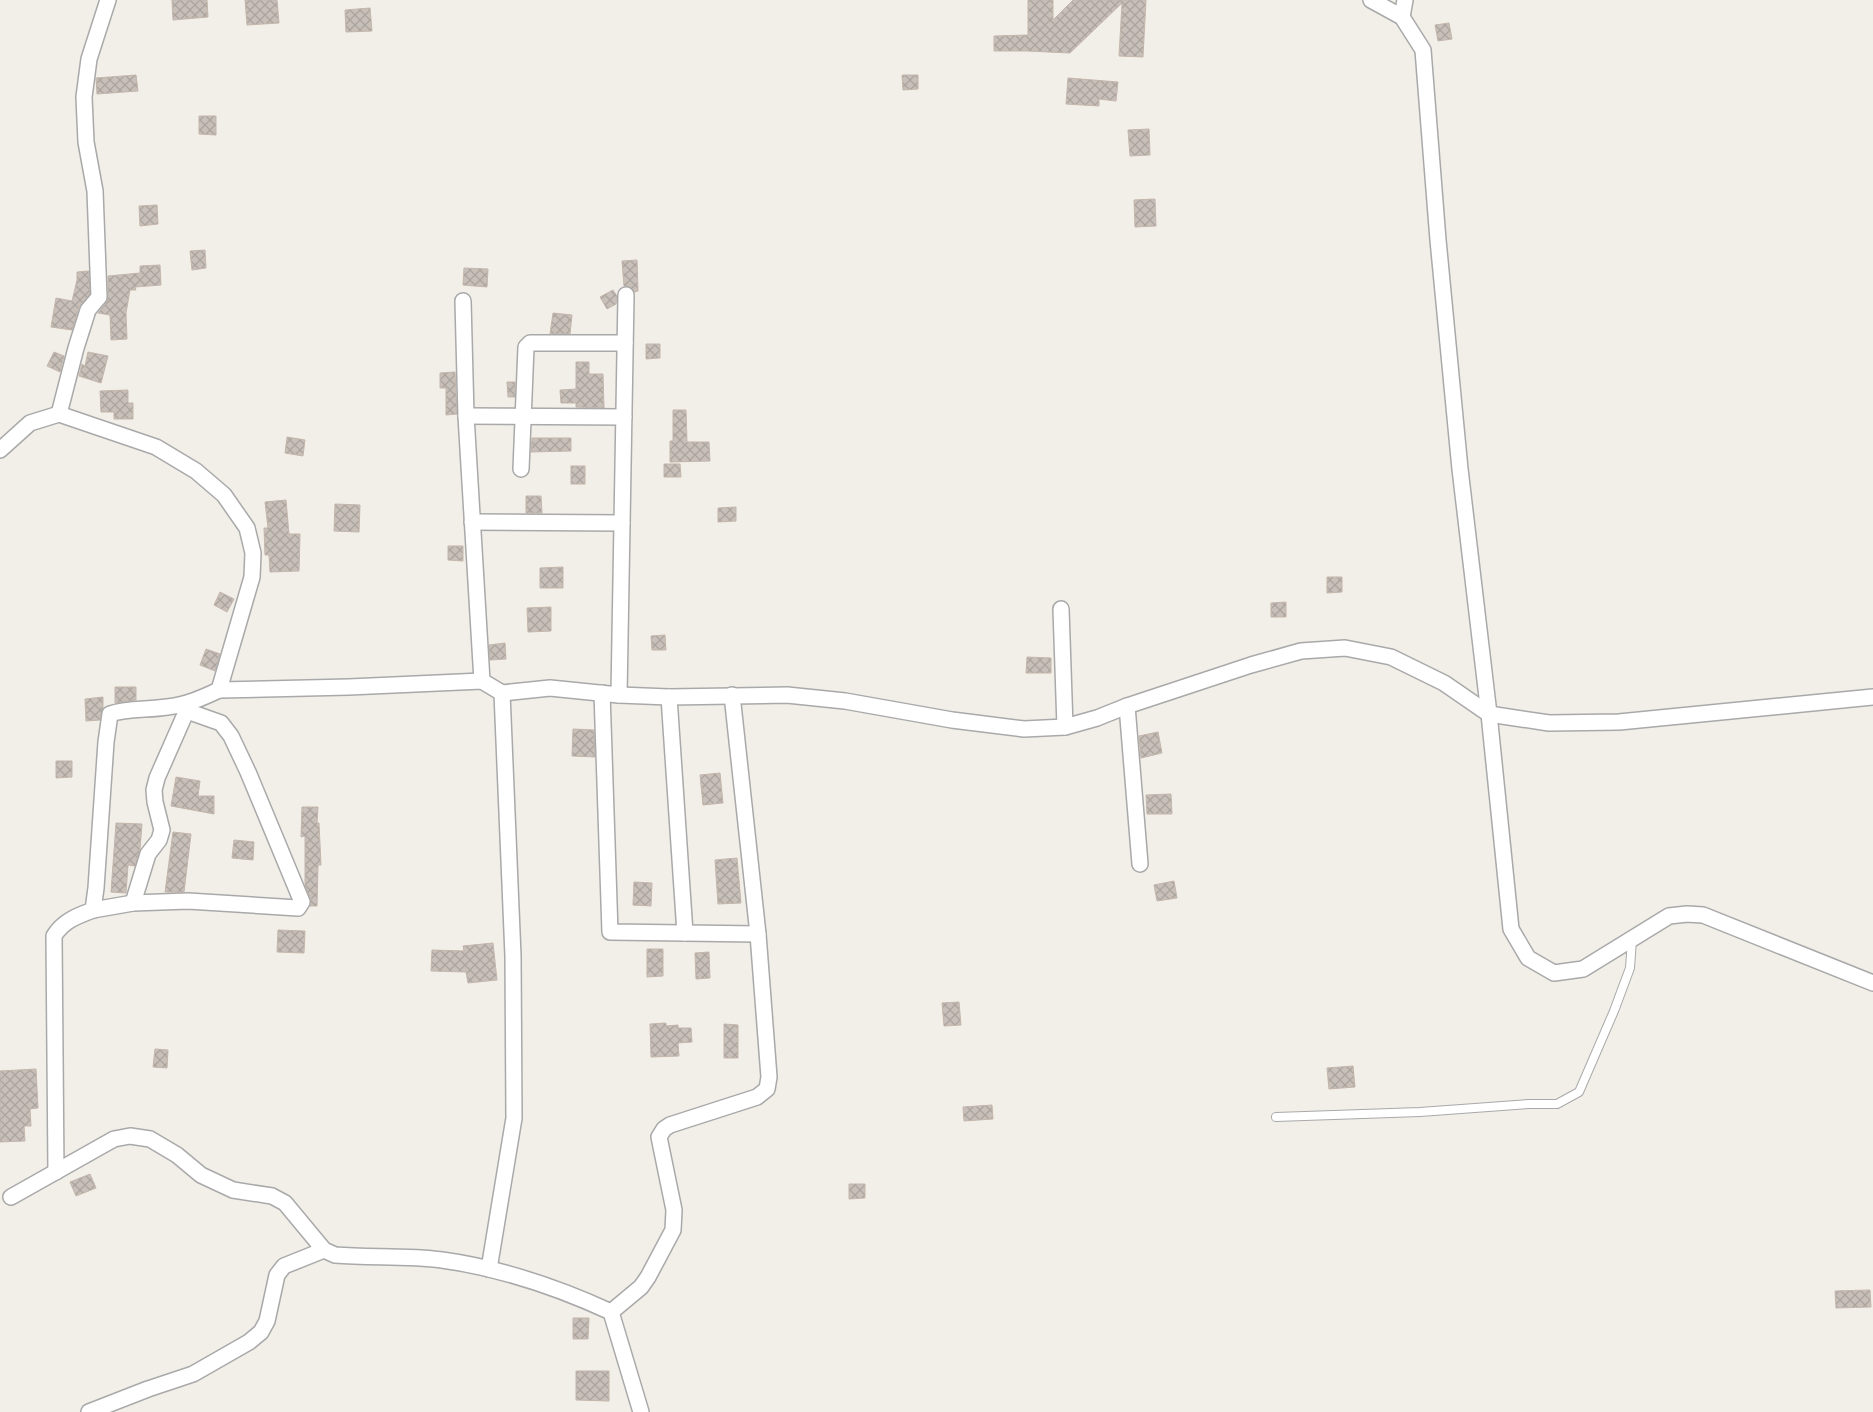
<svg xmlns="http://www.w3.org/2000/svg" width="1873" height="1412" font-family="Overpass,sans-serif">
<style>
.building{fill:url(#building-cross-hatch);stroke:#c4b6ab}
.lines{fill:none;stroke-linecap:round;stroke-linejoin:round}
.service-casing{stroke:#a9a9a9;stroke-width:10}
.minor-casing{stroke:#a9a9a9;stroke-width:18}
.service{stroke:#fff;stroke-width:8}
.minor{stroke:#fff;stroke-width:15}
</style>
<defs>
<pattern id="building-cross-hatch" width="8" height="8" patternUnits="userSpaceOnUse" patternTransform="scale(1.25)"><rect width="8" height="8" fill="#c7bfb8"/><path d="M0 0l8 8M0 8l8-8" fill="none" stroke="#aba49e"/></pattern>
</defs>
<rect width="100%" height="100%" fill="#f2efe9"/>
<!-- building -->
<g class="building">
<polygon points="172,0 207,0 208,17 173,20"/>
<polygon points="245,0 277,0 279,23 247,25"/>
<polygon points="1028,0 1053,0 1053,20 1073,0 1146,0 1143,57 1119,56 1122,3 1070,53 1027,51 994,51 994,36 1028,35"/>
<polygon points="370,8 372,31 346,32 345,10"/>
<polygon points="1449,23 1452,39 1438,41 1435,25"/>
<polygon points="136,75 138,91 97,94 96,78"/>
<polygon points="902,75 918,75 918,89 903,90"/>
<polygon points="1068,78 1118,82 1116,101 1099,99 1099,106 1066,104"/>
<polygon points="199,116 216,116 216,135 199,134"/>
<polygon points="1149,129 1150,155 1130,156 1128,130"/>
<polygon points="1155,199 1156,226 1135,227 1134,200"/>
<polygon points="157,205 158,224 140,226 139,206"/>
<polygon points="205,250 206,268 192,270 190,251"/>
<polygon points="637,260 638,291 635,292 630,287 624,286 622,261"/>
<polygon points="160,265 161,285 135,287 136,290 130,290 126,313 127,339 111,340 110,315 98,313 106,303 108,297 108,276 140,273 140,266"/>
<polygon points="464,268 488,269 487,287 463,285"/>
<polygon points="89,271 90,294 79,307 72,330 51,327 56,298 72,301 77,280 77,272"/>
<polygon points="613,290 617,296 616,304 607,309 600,297"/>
<polygon points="553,313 572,315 570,334 550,334"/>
<polygon points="646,344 660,344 660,358 646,359"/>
<polygon points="54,352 64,356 60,372 47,366"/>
<polygon points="88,352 108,356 101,383 79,376 82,364 85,366"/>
<polygon points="576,362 589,362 589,374 603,374 604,408 576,407 576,403 561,403 560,390 576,389"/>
<polygon points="455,372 457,414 446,415 446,388 440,388 440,373"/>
<polygon points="507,382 515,382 515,397 508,397"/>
<polygon points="128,390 128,403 133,403 133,419 114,419 114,412 101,412 100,391"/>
<polygon points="673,410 686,410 687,442 709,442 710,461 670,462 670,441 673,441"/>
<polygon points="287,437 305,440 303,456 285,453"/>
<polygon points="532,438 571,438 571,451 531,452"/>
<polygon points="664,464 680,464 681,477 664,477"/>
<rect x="571" y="466" width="14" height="18"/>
<polygon points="526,496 541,496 542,513 526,513"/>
<polygon points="286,500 289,534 300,534 299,571 270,572 269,555 265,555 264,528 268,528 265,502"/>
<polygon points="335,504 360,505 359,532 334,531"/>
<polygon points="736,507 736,521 718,522 718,508"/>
<polygon points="448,546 463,546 463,561 448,560"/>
<polygon points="563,567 563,588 540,588 540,568"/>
<polygon points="1327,577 1342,577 1342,592 1327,593"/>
<polygon points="220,592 234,599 227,612 214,605"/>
<polygon points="1286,602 1286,617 1271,617 1271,603"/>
<polygon points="551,607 551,631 528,632 527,608"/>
<polygon points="665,635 666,650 652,650 651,636"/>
<polygon points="505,643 506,659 490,660 489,645"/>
<polygon points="206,649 220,654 215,671 200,665"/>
<polygon points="1027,657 1051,658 1051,673 1026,673"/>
<polygon points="115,687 136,687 136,700 115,703"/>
<polygon points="103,697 103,708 100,720 86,721 85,699"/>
<polygon points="573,729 594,730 595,757 572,756"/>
<polygon points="1158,732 1162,753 1141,758 1139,736"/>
<polygon points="56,761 72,761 72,777 56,778"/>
<polygon points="720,773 723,803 703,805 700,775"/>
<polygon points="176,777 200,781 198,796 214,796 214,814 171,806"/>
<polygon points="1171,794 1172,814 1147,814 1146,795"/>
<polygon points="302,807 318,807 317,823 319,823 321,865 318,865 317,906 310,906 311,899 305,886 305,836 301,837"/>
<polygon points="116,823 142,824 140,849 135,866 128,865 126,893 111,892"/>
<polygon points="173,832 191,834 184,892 165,892"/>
<polygon points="234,840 254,842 253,860 232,858"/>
<polygon points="737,858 741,903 718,904 715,860"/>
<polygon points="1174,881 1177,898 1157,901 1154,885"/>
<polygon points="634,882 652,883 651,906 633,905"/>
<polygon points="278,930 305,931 304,953 277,952"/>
<polygon points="493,943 497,980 468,983 466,972 431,971 432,950 464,951 463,946"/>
<polygon points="647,949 663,949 663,976 647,977"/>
<polygon points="709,952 710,978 696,979 695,953"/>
<polygon points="959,1002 961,1025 944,1026 942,1003"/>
<polygon points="666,1023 666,1026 678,1025 678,1028 691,1028 692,1042 678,1043 679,1056 651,1057 650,1024"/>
<polygon points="724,1024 738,1025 738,1058 724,1058"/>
<polygon points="155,1049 168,1050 167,1068 153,1067"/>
<polygon points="1353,1066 1355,1087 1329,1089 1327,1068"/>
<polygon points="36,1069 38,1108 30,1109 31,1126 24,1126 25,1141 0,1142 0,1071"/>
<polygon points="992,1105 993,1119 964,1121 963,1107"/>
<polygon points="90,1174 96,1188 76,1196 70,1182"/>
<polygon points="849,1184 865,1184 865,1198 849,1199"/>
<polygon points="1870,1290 1871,1307 1836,1308 1835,1291"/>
<polygon points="573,1318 589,1318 588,1339 573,1339"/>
<polygon points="576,1371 609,1371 609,1401 576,1400"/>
</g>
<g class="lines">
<defs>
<polyline id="service" points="1276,1117 1420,1112 1528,1104 1557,1104 1579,1092 1614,1011 1630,968 1632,940"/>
<g id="minor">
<polyline points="1371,0 1402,17 1423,50 1438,240 1460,469 1489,714 1511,929 1528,958 1554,973 1583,969 1669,916 1687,914 1703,915 1873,983"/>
<polyline points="1402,17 1405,0"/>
<polyline points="463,301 466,416 482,681"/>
<polyline points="59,414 76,348 88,310 99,297 95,191 86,142 84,97 89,59 108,0"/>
<polyline points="466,416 624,417"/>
<polyline points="0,450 30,423 59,414 156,447 196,471 224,495 247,528 253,553 252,577 219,690 349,687 482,681 502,693 550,688 619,695 669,697 787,695 845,701 952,720 1024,729 1065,727 1097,718 1127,706 1251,665 1301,651 1345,648 1391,657 1444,683 1489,714 1549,723 1619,722 1873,697"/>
<polyline points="521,469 526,347 530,343 625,343"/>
<polyline points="472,522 622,523"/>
<polyline points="1061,609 1065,727"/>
<polyline points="602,693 610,932 758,934"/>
<polyline points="619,695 626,295"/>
<polyline points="669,697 685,933"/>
<polyline points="1127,706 1140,864"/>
<polyline points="133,903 148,854 159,840 162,830 155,802 154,790 157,778 190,703"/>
<polyline points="93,910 133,903 188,901 298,908 302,902 248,772 231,736 221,723 187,711"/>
<path d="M56 1172 54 936C63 921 77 916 93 910L96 888 106 742 110 714C127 708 148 710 167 707 186 705 202 698 219 690"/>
<path d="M11 1197 114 1139 130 1136 150 1139 177 1155 201 1175 233 1190 272 1196 285 1203 324 1250 335 1255C370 1258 407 1255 442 1260 499 1268 559 1288 611 1312L641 1412"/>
<polyline points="489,1269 514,1118 513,956 502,693"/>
<polyline points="611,1312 641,1287 648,1277 673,1230 674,1210 659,1137 664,1129 670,1125 757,1097 767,1089 769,1077 758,934 732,695"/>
<polyline points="89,1412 148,1389 193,1374 249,1342 261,1332 267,1321 277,1275 284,1266 324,1250"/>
</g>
</defs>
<!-- service casing -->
<use href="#service" class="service-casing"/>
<!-- minor casing -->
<use href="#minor" class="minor-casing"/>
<!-- service -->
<use href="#service" class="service"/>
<!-- minor -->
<use href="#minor" class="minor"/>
</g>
</svg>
